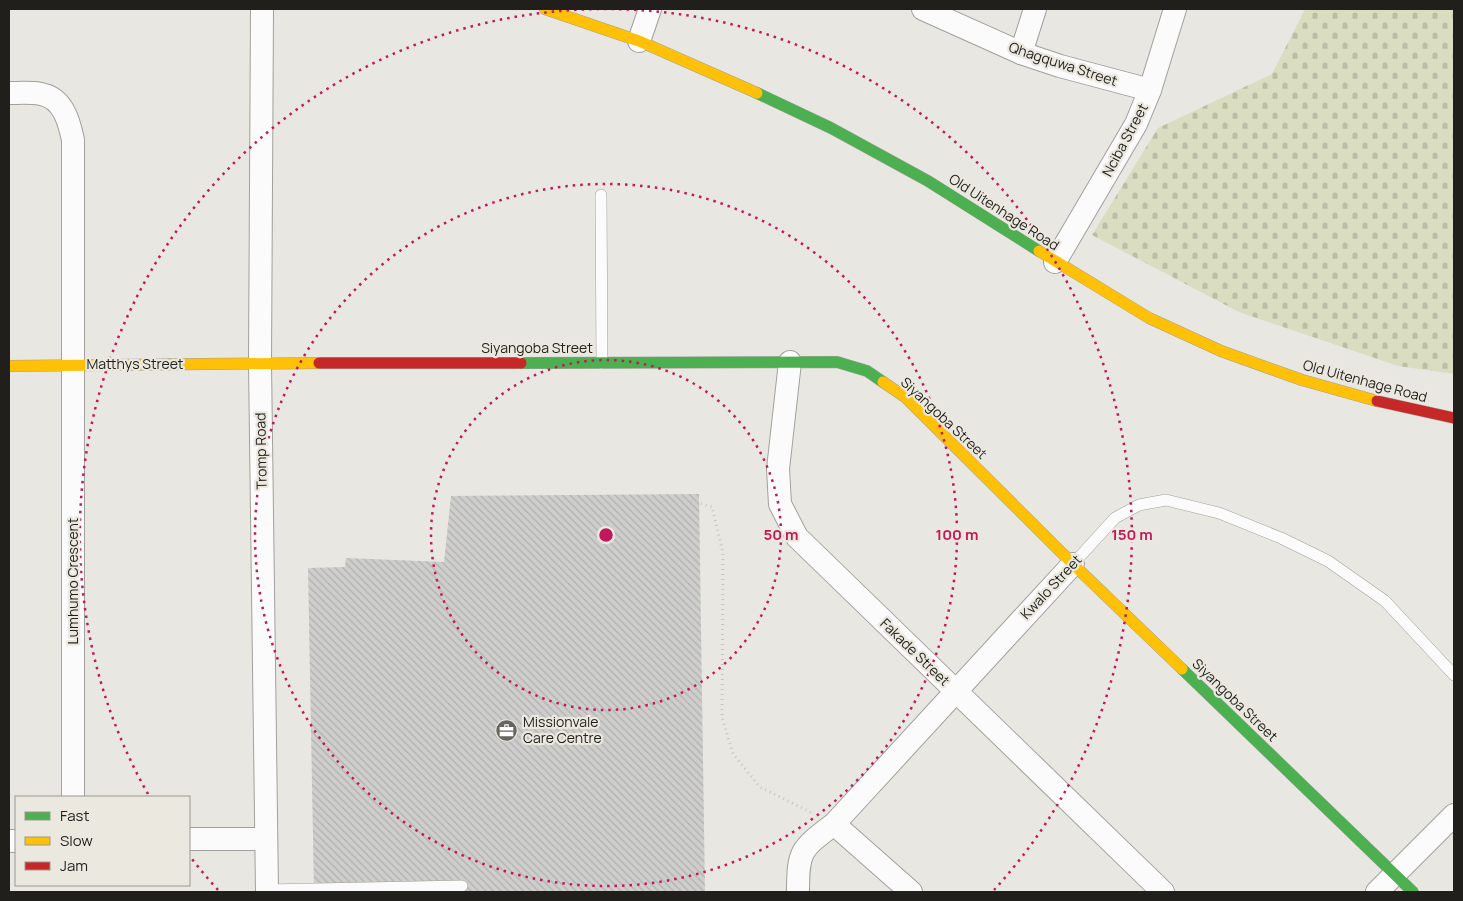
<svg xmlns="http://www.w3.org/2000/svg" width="1463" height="901" font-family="Manrope,sans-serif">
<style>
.cemetery{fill:url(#cemetery-stones)}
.building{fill:url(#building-back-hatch)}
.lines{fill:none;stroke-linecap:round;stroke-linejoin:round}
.lane-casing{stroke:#a1a09c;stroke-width:12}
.street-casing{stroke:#a1a09c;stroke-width:24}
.fast-casing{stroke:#a1a09c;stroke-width:12}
.slow-casing{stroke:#a1a09c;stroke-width:12}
.jam-casing{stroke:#a1a09c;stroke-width:12}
.path{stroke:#c6c6c5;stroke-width:3;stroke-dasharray:1 4;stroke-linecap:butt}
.lane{stroke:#fcfbfb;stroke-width:11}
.street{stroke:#fcfbfb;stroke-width:22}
.fast{stroke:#4caf50;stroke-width:11}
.slow{stroke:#ffc107;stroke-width:11}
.jam{stroke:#c62828;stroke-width:11}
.ring{fill:none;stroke:#c2185b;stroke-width:2.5;stroke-dasharray:2.5 5}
.labels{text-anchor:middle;stroke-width:4.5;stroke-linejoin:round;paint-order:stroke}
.street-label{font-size:14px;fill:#201f1c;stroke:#ebe8df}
.poi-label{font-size:14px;fill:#201f1c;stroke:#ebe8df;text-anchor:start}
.centre{fill:#c2185b;stroke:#ebe8df;stroke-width:2.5}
.ring-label{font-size:15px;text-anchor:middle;font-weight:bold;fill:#c2185b;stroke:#ebe8df;stroke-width:4.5;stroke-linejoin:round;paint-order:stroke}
</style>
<defs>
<pattern id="cemetery-stones" width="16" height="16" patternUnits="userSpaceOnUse" patternTransform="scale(1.25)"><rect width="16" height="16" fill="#daddc0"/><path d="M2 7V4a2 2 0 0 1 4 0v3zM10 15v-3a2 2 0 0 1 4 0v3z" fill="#bbbda4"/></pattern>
<pattern id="building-back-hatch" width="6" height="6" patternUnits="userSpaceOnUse" patternTransform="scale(1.25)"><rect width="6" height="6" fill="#cececd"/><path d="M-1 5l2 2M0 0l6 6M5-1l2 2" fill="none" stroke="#b1b0af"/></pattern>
</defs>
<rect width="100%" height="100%" fill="#e8e7e2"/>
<!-- cemetery -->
<polygon class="cemetery" points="1305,9 1454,9 1454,374 1398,366 1239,312 1092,235 1158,128 1272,74"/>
<!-- building -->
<polygon class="building" points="699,494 705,892 314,892 308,568 345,567 346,558 444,562 451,496"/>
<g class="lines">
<defs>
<g id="lane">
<polyline points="601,195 602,363"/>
<polyline points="1073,564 1115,518 1139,505 1166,500 1219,513 1281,538 1328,561 1385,601 1454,675"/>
<polyline points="267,890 462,886"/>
</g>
<g id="street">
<polyline points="262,9 260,363 267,892"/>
<polyline points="923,9 1021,53 1060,66 1150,90"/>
<polyline points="639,41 650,9"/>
<polyline points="1021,53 1035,9"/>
<path d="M9 93C19 93 31 92 41 94 63 98 69 121 73 140V797"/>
<polyline points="1055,262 1136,124 1150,90 1175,9"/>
<polyline points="790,362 778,469 780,504 797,537 1163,892"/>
<polyline points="834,824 911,892"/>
<polyline points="189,839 266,839"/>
<polyline points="9,841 16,841"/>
<path d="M798 892C798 850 801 849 834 824L1073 564"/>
<polyline points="1377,892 1454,815"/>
</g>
<g id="fast">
<polyline points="757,93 831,128 928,181 1039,251"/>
<polyline points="521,363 837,362 867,371 883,382"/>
<polyline points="1182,669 1413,892"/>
</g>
<g id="slow">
<polyline points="545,9 639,41 757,93"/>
<polyline points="1039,251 1149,318 1221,351 1302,380 1377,401"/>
<polyline points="9,366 319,363"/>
<polyline points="883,382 905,397 1073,564 1182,669"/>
</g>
<g id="jam">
<polyline points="319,363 521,363"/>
<polyline points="1377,401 1454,418"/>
</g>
</defs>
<!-- lane casing -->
<use href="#lane" class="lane-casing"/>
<!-- street casing -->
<use href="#street" class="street-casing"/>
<!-- fast casing -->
<use href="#fast" class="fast-casing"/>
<!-- slow casing -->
<use href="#slow" class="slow-casing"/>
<!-- jam casing -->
<use href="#jam" class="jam-casing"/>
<!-- path -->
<polyline class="path" points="682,497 712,507 723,553 722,717 733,754 760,787 812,813"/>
<!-- lane -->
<use href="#lane" class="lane"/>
<!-- street -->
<use href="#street" class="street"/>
<!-- fast -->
<use href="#fast" class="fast"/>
<!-- slow -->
<use href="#slow" class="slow"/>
<!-- jam -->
<use href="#jam" class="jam"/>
</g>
<!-- distance rings -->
<g class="ring">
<circle cx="606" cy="535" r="175"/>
<circle cx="606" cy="535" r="351"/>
<path d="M218 890A526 526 0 0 1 192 859M148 794A526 526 0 1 1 994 890"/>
</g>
<!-- icons -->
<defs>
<symbol id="office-disc" viewBox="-11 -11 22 22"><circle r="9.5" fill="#666561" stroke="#ebe8df"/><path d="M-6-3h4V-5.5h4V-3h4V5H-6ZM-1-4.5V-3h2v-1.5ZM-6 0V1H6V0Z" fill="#fff"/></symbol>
</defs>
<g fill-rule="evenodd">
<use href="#office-disc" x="494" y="718" width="25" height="25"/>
</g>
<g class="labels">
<!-- street labels -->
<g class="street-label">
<text transform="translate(1063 64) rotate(18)" y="5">Qhagquwa Street</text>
<text transform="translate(1125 140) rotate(-62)" y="5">Nciba Street</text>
<text transform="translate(1004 212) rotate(33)" y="5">Old Uitenhage Road</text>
<text x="537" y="353">Siyangoba Street</text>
<text x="135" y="369">Matthys Street</text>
<text transform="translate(1365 381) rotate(15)" y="5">Old Uitenhage Road</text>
<text transform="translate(944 418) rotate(43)" y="5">Siyangoba Street</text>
<text transform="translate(261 451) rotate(-91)" y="5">Tromp Road</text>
<text transform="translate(73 581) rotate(-90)" y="5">Lumhumo Crescent</text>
<text transform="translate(1051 587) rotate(-47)" y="5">Kwalo Street</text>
<text transform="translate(915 652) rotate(44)" y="5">Fakade Street</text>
<text transform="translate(1235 700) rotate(44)" y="5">Siyangoba Street</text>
</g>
<!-- poi labels -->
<g class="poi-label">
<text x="523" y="727">Missionvale<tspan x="523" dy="16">Care Centre</tspan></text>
</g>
</g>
<circle cx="606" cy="535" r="8" class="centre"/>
<g class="ring-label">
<text x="781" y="540">50 m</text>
<text x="957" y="540">100 m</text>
<text x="1132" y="540">150 m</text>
</g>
<!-- border -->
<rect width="1463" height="901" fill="none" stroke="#201f1c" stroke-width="20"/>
<!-- legend -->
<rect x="15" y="796" width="175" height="90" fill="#ebe8df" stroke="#9a9891"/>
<rect x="25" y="812" width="25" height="8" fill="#4caf50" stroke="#9a9891"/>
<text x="60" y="821" font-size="15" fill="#201f1c">Fast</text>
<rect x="25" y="837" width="25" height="8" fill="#ffc107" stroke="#9a9891"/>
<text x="60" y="846" font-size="15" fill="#201f1c">Slow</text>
<rect x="25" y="862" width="25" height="8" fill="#c62828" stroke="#9a9891"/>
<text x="60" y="871" font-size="15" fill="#201f1c">Jam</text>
</svg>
